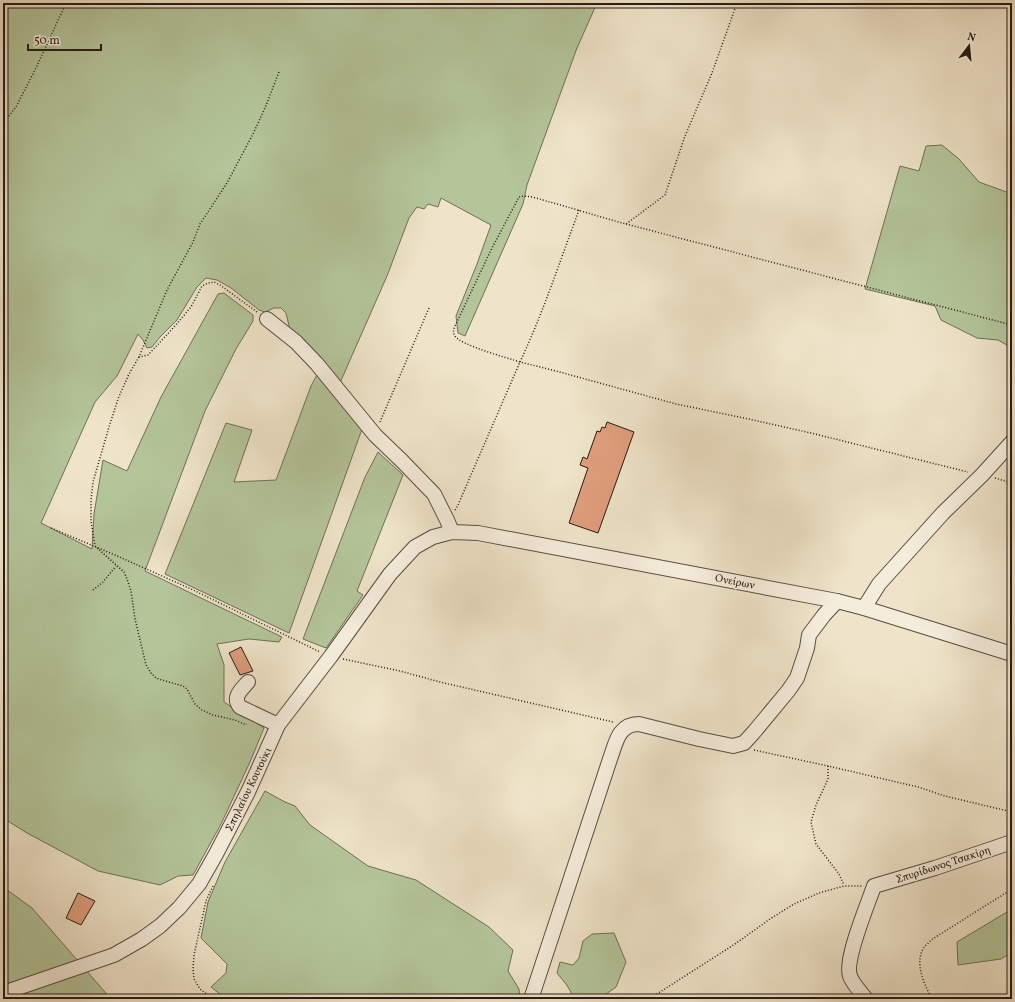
<svg xmlns="http://www.w3.org/2000/svg" width="1015" height="1002" font-family="Vollkorn,serif">
<style>
.green{fill:#b4c59a;stroke:#6d7058}
.building{fill:#e09e7d;stroke:#261a15}
.lines{fill:none;stroke-linecap:round;stroke-linejoin:round}
.minor-casing{stroke:#584c42;stroke-width:16}
.path{stroke:#261a15;stroke-width:1.5;stroke-dasharray:1 2;stroke-linecap:butt}
.minor{stroke:#f5eddc;stroke-width:14}
.labels{text-anchor:middle;stroke-width:3;stroke-linejoin:round;paint-order:stroke}
.street-label{font-size:11px;fill:#261a15;stroke:#f5eddc}
</style>
<rect width="100%" height="100%" fill="#efe4c9"/>
<filter id="stains"><feTurbulence type="fractalNoise" baseFrequency=".005" numOctaves="4"/><feColorMatrix values="0 0 0 0 .2 0 0 0 0 .09 0 0 0 0 .02 0 0 0 .5 -.17"/></filter>
<radialGradient id="worn" r=".72"><stop offset=".6" stop-color="#630" stop-opacity="0"/><stop offset="1" stop-color="#630" stop-opacity=".3"/></radialGradient>
<!-- green -->
<g class="green">
<polygon points="3,3 597,3 577,48 527,185 523,204 465,336 458,333 456,316 477,264 491,225 441,198 438,207 428,204 424,209 417,207 409,218 387,276 339,385 290,330 286,313 281,308 274,308 265,312 259,310 231,288 217,280 206,278 197,287 177,320 160,337 152,347 147,348 143,340 138,334 117,376 95,402 41,523 92,549 94,514 103,460 127,471 161,397 218,294 224,293 253,315 253,321 236,349 205,411 145,571 282,637 279,642 249,639 217,644 224,665 224,702 264,728 250,762 221,824 193,875 178,876 160,885 98,871 27,833 3,818"/>
<polygon points="942,145 959,159 979,182 1012,194 1012,348 998,340 977,338 941,320 935,306 865,289 900,166 919,171 926,146"/>
<polygon points="319,371 362,429 289,633 165,574 226,423 252,430 234,482 276,480 311,386"/>
<polygon points="378,452 403,475 357,591 363,595 326,648 303,639 365,477"/>
<polygon points="265,791 285,802 295,806 310,825 368,866 416,880 489,927 513,950 508,971 519,989 520,999 238,999 221,995 211,987 226,973 227,964 201,938 208,902 225,862"/>
<polygon points="3,887 32,908 111,999 3,999"/>
<polygon points="1012,909 1012,952 1001,959 958,965 957,942"/>
<polygon points="614,933 626,962 616,987 599,999 571,999 571,992 566,984 557,973 560,962 573,965 579,958 583,941 592,934"/>
</g>
<!-- building -->
<g class="building">
<polygon points="607,422 634,432 598,533 569,523 588,468 580,465 583,457 587,459 597,431 600,432 602,427 605,428"/>
<polygon points="241,647 253,671 240,675 229,653"/>
<polygon points="78,893 95,901 81,925 66,918"/>
</g>
<g class="lines">
<defs>
<g id="minor">
<polyline points="267,319 296,342 317,364 375,435 402,461 434,494 447,520 452,532"/>
<polyline points="864,608 879,584 943,513 982,475 1012,442"/>
<path d="M248 682C241 690 232 697 240 707L278 725"/>
<polyline points="3,993 114,955 142,939 160,926 179,908 199,884 216,854 248,792 278,725 331,656 390,574 415,547 433,537 452,532 478,533 837,601 864,608 1012,654"/>
<path d="M531 999 562 905 610 759C616 743 618 724 639 724L699 739 733 746 744 743 754 732 788 691 797 678 807 648 809 635 824 615 837 601"/>
<path d="M866 999C861 993 852 982 850 976 844 960 868 904 874 886L935 868 1012 842"/>
</g>
</defs>
<!-- minor casing -->
<use href="#minor" class="minor-casing"/>
<!-- path -->
<g class="path">
<polyline points="1010,3 1012,4"/>
<polyline points="3,123 16,107 35,70 66,3"/>
<path d="M579 210C560 261 543 313 520 362L556 371 676 404 744 418 811 433 968 472"/>
<polyline points="626,224 1012,325"/>
<polyline points="257,312 220,285 214,282 208,283 202,286 191,307 175,326 148,355 139,357 167,290 193,242 200,224 227,183 253,134 265,108 279,72"/>
<polyline points="139,357 129,374 118,399 109,427 93,482 91,500 91,521 95,546 124,572 127,579 131,591 135,619 146,665 151,673 156,678 162,680 183,686 187,689 195,704 202,710 213,715 235,720 244,724 247,724"/>
<polyline points="380,422 429,308"/>
<polyline points="995,478 1012,483"/>
<path d="M455 510 458 505 520 362C508 358 460 345 455 336 452 332 454 328 456 324L491 250 519 197C528 194 541 200 550 202 575 209 600 217 626 224L665 195 685 136 712 73 737 3"/>
<polyline points="51,528 115,555 191,589 320,652"/>
<polyline points="93,590 103,582 116,566"/>
<polyline points="343,659 400,671 440,682 613,722"/>
<polyline points="754,750 828,766 918,787 945,796 1012,812"/>
<polyline points="828,766 828,779 816,805 811,822 816,844 839,874 844,885"/>
<polyline points="213,886 206,901 194,955 193,969 194,979 200,989 213,999"/>
<polyline points="649,999 735,944 770,919 794,904 819,893 844,886 862,886"/>
<path d="M932 999C924 984 914 963 924 947 926 945 929 943 931 940L1012 889"/>
</g>
<!-- minor -->
<use href="#minor" class="minor"/>
</g>
<g class="labels">
<!-- street labels -->
<g class="street-label">
<text transform="translate(735 581) rotate(11)" y="4">Ονείρων</text>
<text transform="translate(248 789) rotate(-64)" y="4">Σπηλαίου Κουτούκι</text>
<text transform="translate(943 864) rotate(-18)" y="4">Σπυρίδωνος Τσακίρη</text>
</g>
</g>
<!-- margin -->
<rect width="1015" height="1002" fill="none" stroke="#efe4c9" stroke-width="16"/>
<rect x="4" y="4" width="1007" height="994" fill="none" stroke="#261a15" stroke-width="2"/>
<rect x="8" y="8" width="999" height="986" fill="none" stroke="#261a15"/>
<!-- north arrow -->
<g transform="translate(969 46) rotate(16)" stroke="#f5eddc" stroke-width="3" paint-order="stroke">
<path d="M0-3L7 15L0 10L-7 15Z" fill="#261a15"/>
<text y="-6" font-size="11" font-weight="bold" text-anchor="middle" fill="#261a15">N</text>
</g>
<!-- scale -->
<path d="M28 44v6h73v-6" fill="none" stroke="#261a15" stroke-width="2"/>
<text x="34" y="44" font-size="12" fill="#261a15" stroke="#f5eddc" stroke-width="3" paint-order="stroke">50 m</text>
<rect width="100%" height="100%" filter="url(#stains)"/>
<rect width="100%" height="100%" fill="url(#worn)"/>
</svg>
